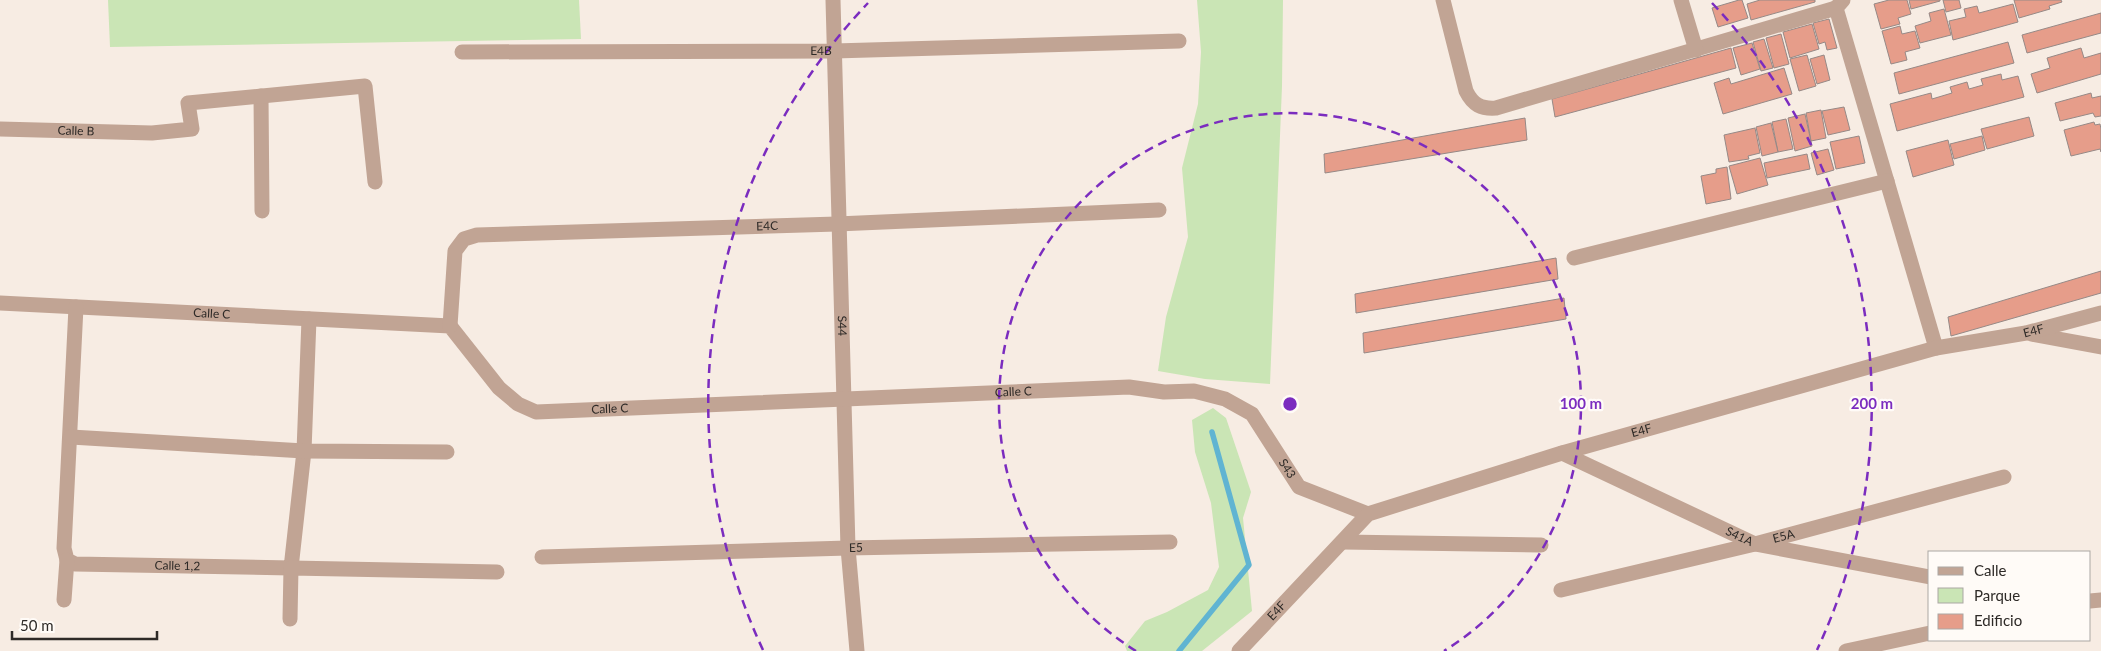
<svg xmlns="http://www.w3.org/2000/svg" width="2101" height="651" font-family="Lato,sans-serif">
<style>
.green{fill:#cae5b5}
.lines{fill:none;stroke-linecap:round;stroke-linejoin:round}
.stream{stroke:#60b4d2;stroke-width:5.5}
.building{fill:#e69d8a;stroke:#968986}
.street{stroke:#c1a494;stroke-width:15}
.ring{fill:none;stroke:#7b2cbf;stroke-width:2.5;stroke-dasharray:9 6}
.labels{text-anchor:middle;stroke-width:4.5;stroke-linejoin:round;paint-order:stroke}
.street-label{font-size:12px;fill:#2e2a27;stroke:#fffbf7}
.centre{fill:#7b2cbf;stroke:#fffbf7;stroke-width:2.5}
.ring-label{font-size:15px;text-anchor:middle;font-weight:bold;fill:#7b2cbf;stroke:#fffbf7;stroke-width:4.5;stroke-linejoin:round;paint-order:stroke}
</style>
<rect width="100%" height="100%" fill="#f7ece3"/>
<!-- green -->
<g class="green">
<polygon points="108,0 579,0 581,39 110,47"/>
<polygon points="1197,0 1283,0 1282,86 1270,384 1205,379 1158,371 1166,317 1188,237 1182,168 1198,104 1201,52"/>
<polygon points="1213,408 1226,418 1251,492 1243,518 1252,611 1202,651 1127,651 1125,646 1145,621 1167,612 1208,590 1219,567 1211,503 1195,452 1192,420"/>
</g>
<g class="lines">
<!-- stream -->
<polyline class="stream" points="1179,651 1249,565 1212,432"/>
</g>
<!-- building -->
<g class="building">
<polygon points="1739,0 1742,0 1748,18 1718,27 1712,8"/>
<polygon points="1760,0 1815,0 1815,2 1751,20 1747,4"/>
<polygon points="1889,0 1907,0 1911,14 1898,18 1900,24 1881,29 1874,4"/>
<polygon points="1909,0 1940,0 1940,1 1911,9"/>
<polygon points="1943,0 1959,0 1961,8 1946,12"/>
<polygon points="2014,0 2061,0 2062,2 2049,6 2050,9 2019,18"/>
<polygon points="2013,4 2018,22 1953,40 1949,21 1966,17 1964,9 1977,6 1979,13"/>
<polygon points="1944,9 1951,35 1920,43 1915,26 1931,21 1929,13"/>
<polygon points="2101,13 2101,33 2027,53 2022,35"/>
<polygon points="1829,19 1837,48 1827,50 1825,42 1819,44 1813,23"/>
<polygon points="1812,24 1819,49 1790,58 1783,32"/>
<polygon points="1900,26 1902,34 1915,31 1920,48 1905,52 1907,60 1891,64 1882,31"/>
<polygon points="1781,34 1789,64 1774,68 1766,38"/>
<polygon points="1764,39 1773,68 1761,71 1753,42"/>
<polygon points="2008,42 2014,63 1899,94 1894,73"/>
<polygon points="1752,43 1760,69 1741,75 1733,48"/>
<polygon points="1731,48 1736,68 1555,117 1552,99"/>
<polygon points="2081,48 2084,58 2101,53 2101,74 2037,93 2031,74 2050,68 2047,58"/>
<polygon points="1807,55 1816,86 1799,91 1790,59"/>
<polygon points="1824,55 1830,80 1817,84 1810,59"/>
<polygon points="1784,68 1792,94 1723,114 1714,83 1729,78 1731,84"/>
<polygon points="2001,74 2002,80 2018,76 2024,97 1897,131 1890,104 1931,93 1932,99 1952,93 1950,87 1967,82 1969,89 1983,85 1981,79"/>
<polygon points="2091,93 2092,98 2101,96 2101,116 2095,117 2093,113 2060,121 2055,103"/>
<polygon points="1844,107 1850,130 1828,135 1822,111"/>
<polygon points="1821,110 1826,138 1811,141 1806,113"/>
<polygon points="1805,114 1812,146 1795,151 1788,118"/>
<polygon points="2029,117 2034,136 1987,149 1981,129"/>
<polygon points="1525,118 1527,140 1325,173 1324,154"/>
<polygon points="1786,119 1793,149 1778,152 1772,122"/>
<polygon points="2094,122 2095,125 2100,124 2101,129 2101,152 2100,149 2071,156 2064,130"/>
<polygon points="1771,123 1778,152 1762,156 1756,127"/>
<polygon points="1755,128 1760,153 1748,156 1749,159 1729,162 1724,135"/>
<polygon points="1859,136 1865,163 1836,169 1830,142"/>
<polygon points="1982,136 1985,150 1954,159 1950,144"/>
<polygon points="1948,140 1954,165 1913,177 1906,151"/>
<polygon points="1828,149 1834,170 1817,175 1811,153"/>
<polygon points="1807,154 1810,169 1767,178 1764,163"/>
<polygon points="1760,158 1768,185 1737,194 1729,166"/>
<polygon points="1727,167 1731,199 1706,204 1701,176 1716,173 1716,169"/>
<polygon points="1556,258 1558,279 1356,313 1355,294"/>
<polygon points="2101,271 2101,293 1951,336 1948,317"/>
<polygon points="1564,298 1566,319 1364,353 1363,333"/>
</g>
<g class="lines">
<!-- street -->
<g class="street">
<path id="s1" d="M833 0 848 548 857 651"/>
<path d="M1443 0 1466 91C1473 105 1481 109 1496 108L1836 8"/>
<polyline points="1681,0 1696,50"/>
<polyline points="1843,0 1836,8 1936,348"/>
<path id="s2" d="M462 52 834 51 1179 41"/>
<polyline points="261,96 262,211"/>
<path id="s3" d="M0 129 152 133 192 129 188 103 365 86 375 182"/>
<polyline points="1574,258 1887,181"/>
<path id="s4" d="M0 303 450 326 499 388 518 404 536 412 1129 387 1164 392 1194 391 1225 399 1252 414 1299 487 1368 514"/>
<path id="s5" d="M76 307 64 548 67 560 75 564 291 568 304 451 309 319"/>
<path id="s6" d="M450 326 455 251 464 239 477 235 837 224 1159 210"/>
<polyline points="2031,334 2101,347"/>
<polyline points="71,437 304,451 447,452"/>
<path id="s7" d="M1562 453 1755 544 1930 577"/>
<polyline points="1343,542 1541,545"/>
<path id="s8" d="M542 557 848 548 1170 542"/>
<path id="s9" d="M1561 590 1755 544 2004 477"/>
<polyline points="64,600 67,560"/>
<polyline points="2090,601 2101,600"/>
<polyline points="290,619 291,568 497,572"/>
<path id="s10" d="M1239 651 1368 514 1562 453 1936 348 2026 333 2101 313"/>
<polyline points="1846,651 1930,633"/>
</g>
</g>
<!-- distance rings -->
<g class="ring">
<path d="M1136 651A291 291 0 1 1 1444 651"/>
<path d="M763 650A582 582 0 0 1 868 3M1712 3A582 582 0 0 1 1817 650"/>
</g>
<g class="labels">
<!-- street labels -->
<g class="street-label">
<text dy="4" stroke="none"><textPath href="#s2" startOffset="359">E4B</textPath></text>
<text dy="4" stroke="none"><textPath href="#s3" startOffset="76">Calle B</textPath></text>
<text dy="4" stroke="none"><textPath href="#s6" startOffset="394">E4C</textPath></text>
<text dy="4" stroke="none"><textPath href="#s4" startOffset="212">Calle C</textPath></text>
<text dy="4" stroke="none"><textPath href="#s1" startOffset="326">S44</textPath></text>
<text dy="4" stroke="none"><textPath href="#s10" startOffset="879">E4F</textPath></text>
<text dy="4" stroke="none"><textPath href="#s4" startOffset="1052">Calle C</textPath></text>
<text dy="4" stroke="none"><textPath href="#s4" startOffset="648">Calle C</textPath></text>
<text dy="4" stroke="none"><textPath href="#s10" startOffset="474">E4F</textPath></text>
<text dy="4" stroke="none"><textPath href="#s4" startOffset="1361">S43</textPath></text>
<text dy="4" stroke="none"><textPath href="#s7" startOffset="196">S41A</textPath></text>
<text dy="4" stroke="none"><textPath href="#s9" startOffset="229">E5A</textPath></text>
<text dy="4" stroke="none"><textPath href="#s8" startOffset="314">E5</textPath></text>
<text dy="4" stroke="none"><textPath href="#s5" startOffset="365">Calle 1,2</textPath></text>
<text dy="4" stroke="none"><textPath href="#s10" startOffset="55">E4F</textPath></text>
</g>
</g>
<circle cx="1290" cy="404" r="8" class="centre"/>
<g class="ring-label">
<text x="1581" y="409">100 m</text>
<text x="1872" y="409">200 m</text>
</g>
<!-- legend -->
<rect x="1928" y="551" width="162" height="90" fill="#fffbf7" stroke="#aba7a4"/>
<rect x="1938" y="567" width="25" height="8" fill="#c1a494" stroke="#aba7a4"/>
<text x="1974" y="576" font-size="15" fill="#2e2a27">Calle</text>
<rect x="1938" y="588" width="25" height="15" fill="#cae5b5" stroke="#aba7a4"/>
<text x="1974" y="601" font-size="15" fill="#2e2a27">Parque</text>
<rect x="1938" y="614" width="25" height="15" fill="#e69d8a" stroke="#aba7a4"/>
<text x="1974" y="626" font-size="15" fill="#2e2a27">Edificio</text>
<!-- scale -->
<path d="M12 631v8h145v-8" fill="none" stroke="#2e2a27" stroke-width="2.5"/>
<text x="20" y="631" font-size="15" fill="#2e2a27" stroke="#fffbf7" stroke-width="4" paint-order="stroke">50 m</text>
</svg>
